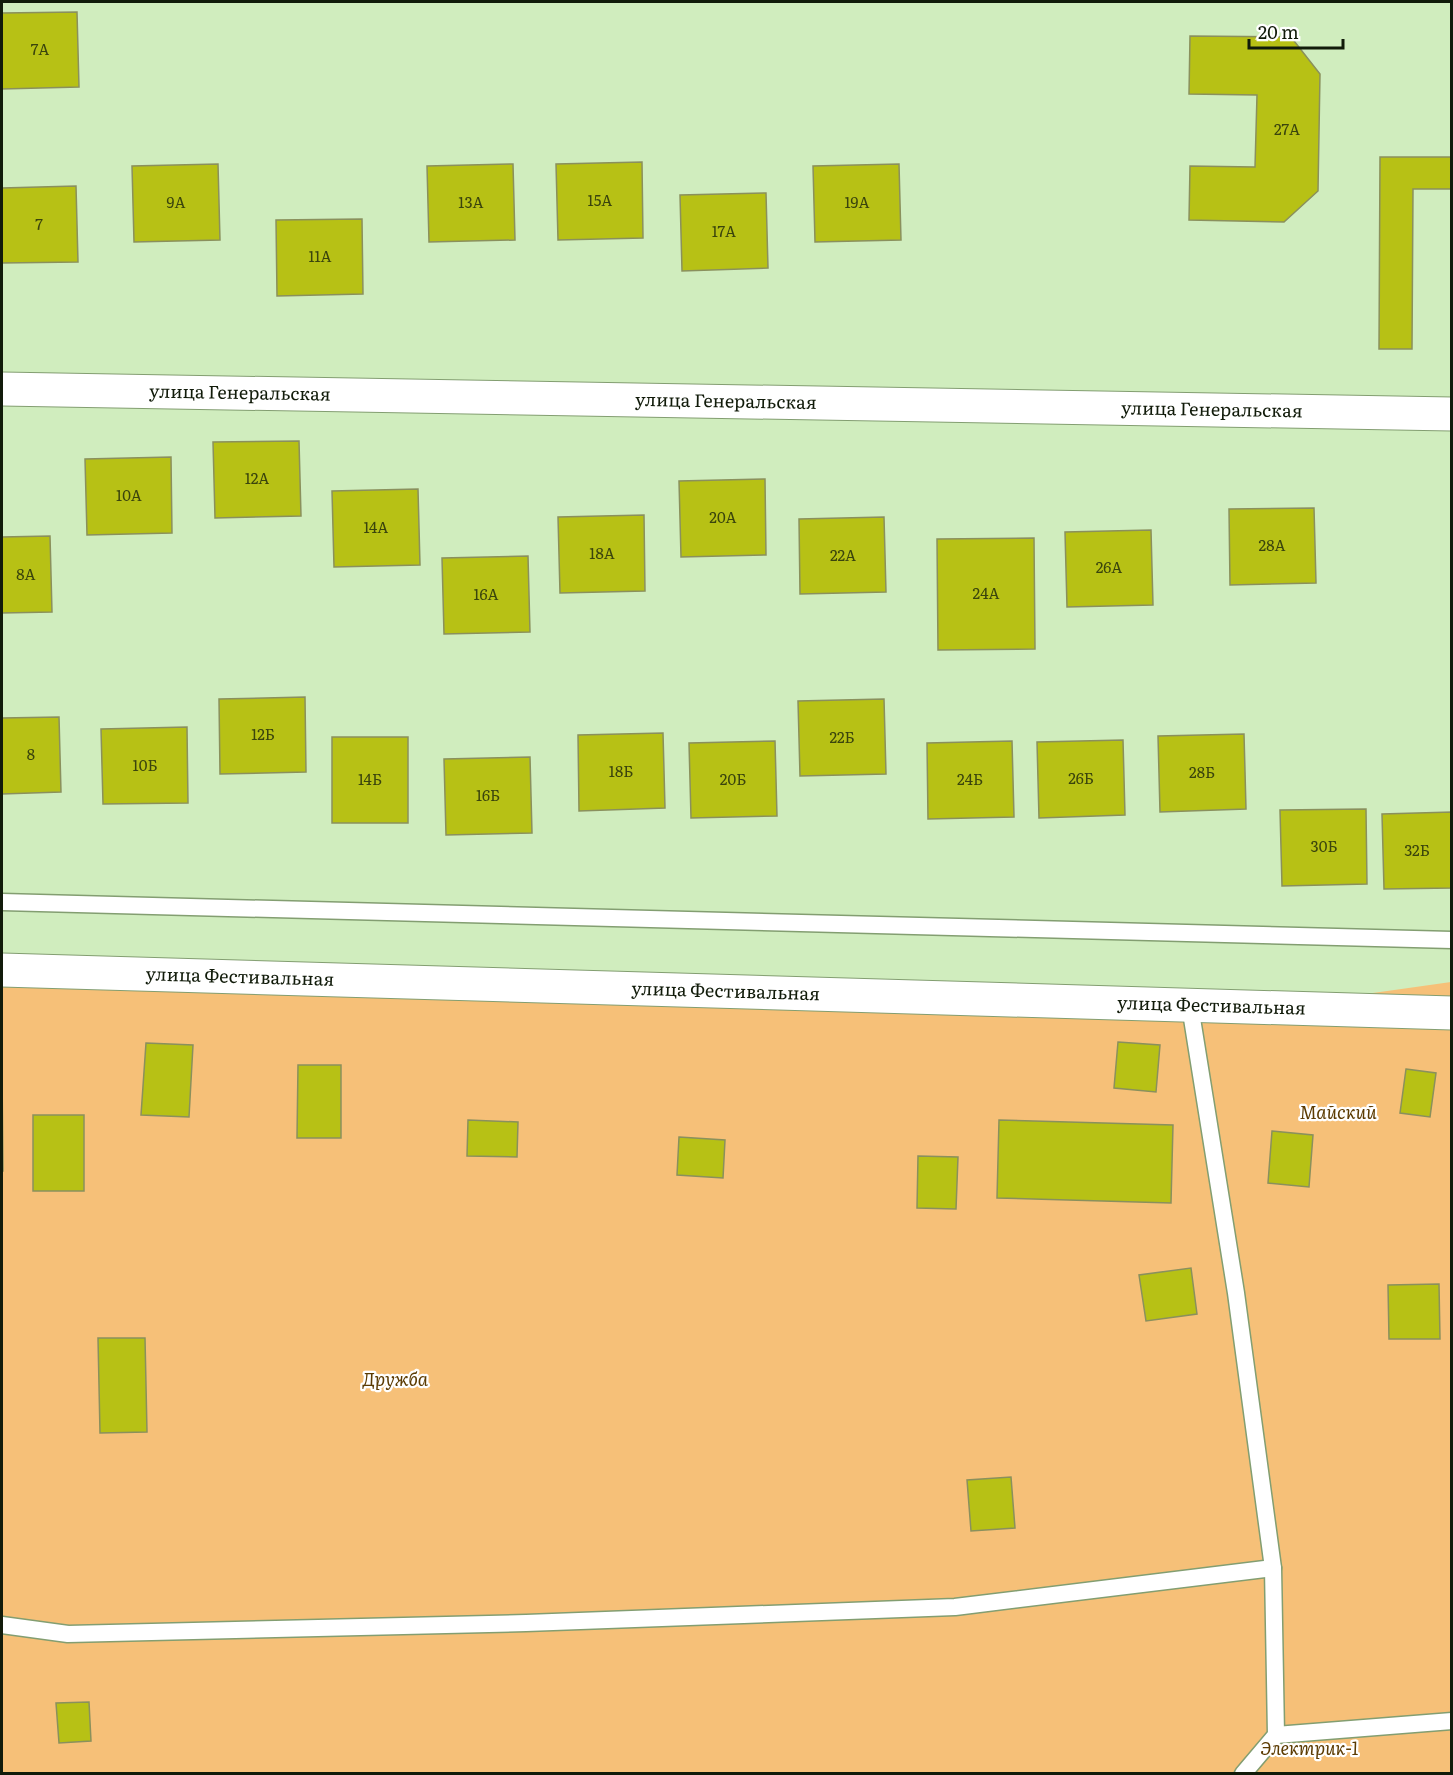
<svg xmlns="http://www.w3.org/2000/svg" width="1453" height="1775" font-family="Literata,serif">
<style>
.green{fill:#f6c078}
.building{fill:#b7c115;stroke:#8a905d;stroke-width:1.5}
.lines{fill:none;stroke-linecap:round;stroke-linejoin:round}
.service-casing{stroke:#839e71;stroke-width:19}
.minor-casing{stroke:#839e71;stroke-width:35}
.service{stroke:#fff;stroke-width:16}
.minor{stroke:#fff;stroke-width:33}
.labels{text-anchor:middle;stroke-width:4.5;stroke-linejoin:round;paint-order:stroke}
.number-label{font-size:15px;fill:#3a440d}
.street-label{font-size:18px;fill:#111b0a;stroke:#fff}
.park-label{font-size:18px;font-style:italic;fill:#5c3b02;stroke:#fff}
</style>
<rect width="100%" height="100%" fill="#d0edbe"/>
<!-- green -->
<polygon class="green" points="2,971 1202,1017 1451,982 1451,1773 2,1774"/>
<!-- building -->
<g class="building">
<polygon points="77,12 79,87 2,89 2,13"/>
<polygon points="1190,36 1291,37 1320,74 1318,191 1284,222 1189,220 1190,166 1255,167 1257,95 1189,94"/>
<polygon points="1380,157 1452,157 1452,189 1413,189 1412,349 1379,349"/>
<polygon points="642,162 643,238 558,240 556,164"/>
<polygon points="218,164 220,240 134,242 132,166"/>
<polygon points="513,164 515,240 429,242 427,166"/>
<polygon points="899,164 901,240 815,242 813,166"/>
<polygon points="76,186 78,262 2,263 2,188"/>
<polygon points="766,193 768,268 682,271 680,195"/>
<polygon points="362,219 363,294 277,296 276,220"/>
<polygon points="299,441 301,516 215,518 213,442"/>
<polygon points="171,457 172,533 87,535 85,459"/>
<polygon points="765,479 766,555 681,557 679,481"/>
<polygon points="418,489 420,565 334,567 332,491"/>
<polygon points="1314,508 1316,583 1230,585 1229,509"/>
<polygon points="644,515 645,591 560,593 558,517"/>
<polygon points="884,517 886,592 800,594 799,519"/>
<polygon points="1151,530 1153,605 1067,607 1065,532"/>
<polygon points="50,536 52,612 2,613 2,537"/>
<polygon points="1034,538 1035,649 938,650 937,539"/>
<polygon points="528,556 530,632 444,634 442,558"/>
<polygon points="305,697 306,772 220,774 219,699"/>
<polygon points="884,699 886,774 800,776 798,701"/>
<polygon points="59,717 61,792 2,794 2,718"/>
<polygon points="187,727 188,803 103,804 101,729"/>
<polygon points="663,733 665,808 579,811 578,735"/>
<polygon points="1244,734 1246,809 1160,812 1158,736"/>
<rect x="332" y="737" width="76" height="86"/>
<polygon points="1123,740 1125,815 1039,818 1037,742"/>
<polygon points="775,741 777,816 691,818 689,743"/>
<polygon points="1012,741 1014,817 928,819 927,743"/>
<polygon points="530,757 532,833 446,835 444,759"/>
<polygon points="1366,809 1367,884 1282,886 1280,810"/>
<polygon points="1452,812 1452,888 1384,889 1382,814"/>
<polygon points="1118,1042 1160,1045 1156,1092 1114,1088"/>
<polygon points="146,1043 193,1045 189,1117 141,1115"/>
<polygon points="298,1065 341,1065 341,1138 297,1138"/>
<polygon points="1406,1069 1436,1073 1430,1117 1400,1113"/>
<polygon points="2,1073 3,1171 2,1171"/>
<rect x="33" y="1115" width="51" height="76"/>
<polygon points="468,1120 518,1122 517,1157 467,1156"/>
<polygon points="999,1120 1173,1125 1171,1203 997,1198"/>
<polygon points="1272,1131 1313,1135 1309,1187 1268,1183"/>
<polygon points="679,1137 725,1140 723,1178 677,1175"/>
<polygon points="918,1156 958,1157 956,1209 917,1208"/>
<polygon points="1191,1268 1197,1314 1146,1321 1139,1275"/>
<polygon points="1439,1284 1440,1339 1389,1339 1388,1285"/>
<polygon points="98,1338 145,1338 147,1432 100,1433"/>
<polygon points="1011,1477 1015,1528 971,1531 967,1480"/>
<polygon points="89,1702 91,1741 59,1743 56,1703"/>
</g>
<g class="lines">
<defs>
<g id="service">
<polyline points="2,902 1452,940"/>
<polyline points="1190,1006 1236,1293 1273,1568 1276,1735 1243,1774"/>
<polyline points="2,1625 68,1634 526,1623 955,1607 1273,1568"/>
<polyline points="1276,1735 1452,1721"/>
</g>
<g id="minor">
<path id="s1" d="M2 389 1452 414"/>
<path id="s2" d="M2 970 1452 1013"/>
</g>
</defs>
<!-- service casing -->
<use href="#service" class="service-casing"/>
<!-- minor casing -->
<use href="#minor" class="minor-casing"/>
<!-- service -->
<use href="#service" class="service"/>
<!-- minor -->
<use href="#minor" class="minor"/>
</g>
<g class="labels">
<!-- number labels -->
<g class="number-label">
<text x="40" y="55">7А</text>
<text x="1287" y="135">27А</text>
<text x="600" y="206">15А</text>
<text x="176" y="208">9А</text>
<text x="471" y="208">13А</text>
<text x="857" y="208">19А</text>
<text x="39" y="230">7</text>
<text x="724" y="237">17А</text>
<text x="320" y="262">11А</text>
<text x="257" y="484">12А</text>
<text x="129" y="501">10А</text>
<text x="723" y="523">20А</text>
<text x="376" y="533">14А</text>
<text x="1272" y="551">28А</text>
<text x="602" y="559">18А</text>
<text x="843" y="561">22А</text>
<text x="1109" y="573">26А</text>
<text x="26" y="580">8А</text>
<text x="986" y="599">24А</text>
<text x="486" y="600">16А</text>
<text x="263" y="740">12Б</text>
<text x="842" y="743">22Б</text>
<text x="31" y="760">8</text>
<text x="145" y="771">10Б</text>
<text x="621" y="777">18Б</text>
<text x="1202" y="778">28Б</text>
<text x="1081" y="784">26Б</text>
<text x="370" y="785">14Б</text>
<text x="733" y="785">20Б</text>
<text x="970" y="785">24Б</text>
<text x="488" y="801">16Б</text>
<text x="1324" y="852">30Б</text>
<text x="1417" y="856">32Б</text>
</g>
<!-- street labels -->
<g class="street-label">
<text dy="6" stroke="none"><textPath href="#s1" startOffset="238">улица Генеральская</textPath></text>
<text dy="6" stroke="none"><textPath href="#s1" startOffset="724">улица Генеральская</textPath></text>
<text dy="6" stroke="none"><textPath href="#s1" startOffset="1210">улица Генеральская</textPath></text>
<text dy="6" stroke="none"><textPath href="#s2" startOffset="238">улица Фестивальная</textPath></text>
<text dy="6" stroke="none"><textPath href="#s2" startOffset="724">улица Фестивальная</textPath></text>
<text dy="6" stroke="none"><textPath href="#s2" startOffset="1210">улица Фестивальная</textPath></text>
</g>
<!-- park labels -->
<g class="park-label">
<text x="1338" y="1119">Майский</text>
<text x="395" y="1386">Дружба</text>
<text x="1309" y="1755">Электрик-1</text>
</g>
</g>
<!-- border -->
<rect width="1453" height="1775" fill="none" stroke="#111b0a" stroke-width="6"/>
<!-- scale -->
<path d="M1249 39v9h94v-9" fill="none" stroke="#111b0a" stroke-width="3"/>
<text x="1258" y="39" font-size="18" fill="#111b0a" stroke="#ffffff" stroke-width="4.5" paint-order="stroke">20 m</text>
</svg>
